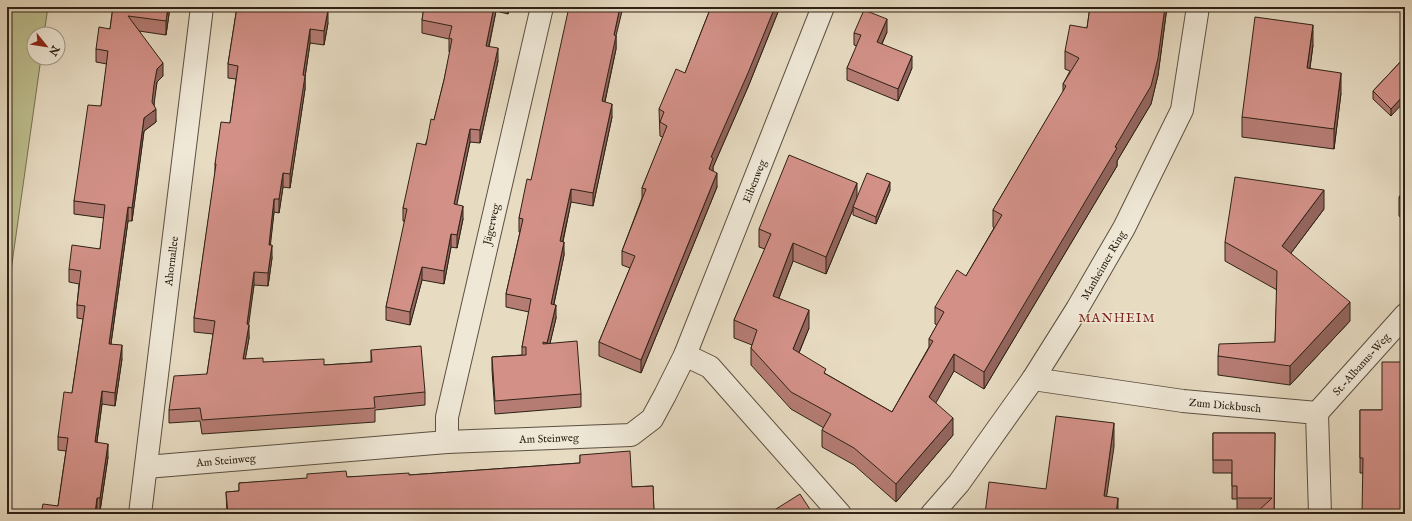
<svg xmlns="http://www.w3.org/2000/svg" width="1412" height="521" font-family="'IM FELL English',serif">
<style>
.green{fill:#bdbe8e;stroke:#767052}
.lines{fill:none;stroke-linecap:round;stroke-linejoin:round}
.minor-casing{stroke:#5c5041;stroke-width:24}
.minor{stroke:#efe8d7;stroke-width:22}
.wall{fill:#b57c74;stroke:#2e2216}
.shaded-wall{fill:#93655e;stroke:#2e2216}
.building{fill:#d29087;stroke:#2e2216}
.labels{text-anchor:middle;stroke-width:3;stroke-linejoin:round;paint-order:stroke}
.street-label{font-size:11px;fill:#2e2216;stroke:#efe8d7}
.quarter-label{font-size:13px;letter-spacing:1px;fill:#7a1f14;stroke:#efe8d7}
</style>
<rect width="100%" height="100%" fill="#e7dbc2"/>
<filter id="stains"><feTurbulence type="fractalNoise" baseFrequency=".005" numOctaves="4"/><feColorMatrix values="0 0 0 0 .2 0 0 0 0 .09 0 0 0 0 .02 0 0 0 .5 -.17"/></filter>
<radialGradient id="worn" r=".72"><stop offset=".6" stop-color="#630" stop-opacity="0"/><stop offset="1" stop-color="#630" stop-opacity=".3"/></radialGradient>
<!-- green -->
<polygon class="green" points="7,7 48,7 44,34 34,34 34,58 41,58 7,299"/>
<g class="lines">
<defs>
<g id="minor">
<polyline points="685,355 710,367 840,514"/>
<polyline points="1033,379 1183,401 1317,413 1320,514"/>
<polyline points="1317,413 1405,315"/>
<polyline points="447,442 447,417 542,7"/>
<polyline points="146,467 447,442 631,435 652,419 665,395 685,355 823,7"/>
<polyline points="140,514 202,7"/>
<polyline points="932,514 959,483 1033,379 1077,309 1124,228 1182,110 1198,7"/>
</g>
</defs>
<!-- minor casing -->
<use href="#minor" class="minor-casing"/>
<!-- minor -->
<use href="#minor" class="minor"/>
</g>
<!-- wall -->
<g class="wall">
<polygon points="113,7 170,7 166,35 139,31 163,76 157,82 154,98 154,105 156,122 144,131 132,221 128,221 111,344 122,359 115,406 102,404 97,442 108,457 100,511 58,506 66,451 58,450 58,437 72,393 83,319 77,318 77,305 79,284 69,282 69,269 100,249 104,218 74,214 74,201 101,106 107,64 96,62 96,49 110,29"/>
<polygon points="237,7 328,23 324,45 310,43 305,77 305,89 290,188 283,187 279,213 274,212 270,245 272,258 268,286 254,285 248,325 249,338 245,359 263,362 324,365 371,362 371,350 425,392 425,405 375,410 375,422 202,434 200,421 169,423 169,410 207,374 213,334 194,332 194,318 215,174 215,164 230,123 236,79 228,78 228,64"/>
<polygon points="424,7 509,7 508,14 496,11 489,47 498,61 480,143 470,142 456,205 463,219 457,248 451,247 444,284 422,280 410,325 386,320 386,307 405,222 403,221 403,208 434,120 444,80 450,52 449,52 449,39 422,33 422,20"/>
<polygon points="711,7 780,7 748,87 713,167 713,171 717,187 641,373 599,356 599,342 630,268 622,265 622,251 642,198 642,188 663,137 660,136 659,109 685,73"/>
<polygon points="1090,7 1167,7 1158,75 1151,104 1117,161 1117,166 984,389 954,371 935,403 953,435 896,502 854,465 822,447 822,430 824,428 791,409 751,365 751,348 752,345 734,338 734,320 765,249 759,247 759,229 857,198 890,190 876,224 853,215 853,209 826,274 793,261 779,298 809,328 799,353 826,374 892,412 929,347 929,339 937,325 935,324 935,307 966,276 994,228 993,227 993,210 1063,92 1063,84 1070,71 1065,69 1065,51 1087,28"/>
<polygon points="887,32 882,44 912,68 898,101 847,80 847,68 857,46 854,45 854,33"/>
<polygon points="616,36 616,49 605,102 612,117 593,206 571,202 563,242 564,255 554,304 556,318 550,343 581,394 581,407 495,414 492,370 492,357 522,355 522,347 529,312 506,307 506,294 520,232 519,232 519,218 531,180"/>
<polygon points="1313,45 1310,68 1341,93 1334,149 1242,137 1242,117"/>
<polygon points="1405,57 1391,116 1373,99 1373,91"/>
<polygon points="1405,190 1405,222 1399,216 1399,197"/>
<polygon points="1324,209 1291,253 1350,321 1290,385 1218,375 1218,356 1275,342 1277,290 1225,261 1225,242"/>
<polygon points="1360,410 1382,410 1363,473 1360,473"/>
<polygon points="1213,433 1275,433 1274,514 1258,511 1237,511 1237,499 1232,499 1232,473 1213,473"/>
<polygon points="580,455 632,487 653,486 654,514 227,514 226,492 239,491 239,483 347,477 409,475 580,463"/>
</g>
<!-- shaded-wall -->
<g class="shaded-wall">
<polygon points="168,7 170,7 166,35 166,21"/>
<polygon points="494,7 496,7 496,11 486,59 486,46"/>
<polygon points="508,7 509,7 508,14"/>
<polygon points="620,7 623,7 616,36 616,49 602,114 602,101 614,35"/>
<polygon points="775,7 780,7 748,87 713,167 713,172 709,169 711,157"/>
<polygon points="1165,7 1167,7 1158,75 1151,104 1117,161 1117,166 984,389 984,372 1115,147"/>
<polygon points="328,10 328,23 324,45 324,31"/>
<polygon points="887,19 887,32 877,54 877,42"/>
<polygon points="1313,25 1313,45 1307,88 1307,68"/>
<polygon points="310,29 310,43 305,77 305,89 290,188 290,174 303,75"/>
<polygon points="498,48 498,61 480,143 480,130"/>
<polygon points="912,56 912,68 898,101 898,89"/>
<polygon points="163,63 163,76 157,82 153,112 156,109 156,122 144,131 132,221 132,208 144,118 157,69"/>
<polygon points="1341,73 1341,93 1334,149 1334,129"/>
<polygon points="1405,94 1405,101 1391,116 1391,109"/>
<polygon points="612,104 612,117 593,206 593,193"/>
<polygon points="470,129 470,142 454,218 454,204"/>
<polygon points="283,173 283,187 279,213 279,199"/>
<polygon points="717,173 717,187 641,373 641,360"/>
<polygon points="890,182 890,190 876,224 876,217"/>
<polygon points="857,183 857,201 853,207 853,209 826,274 826,257"/>
<polygon points="571,189 571,202 560,254 560,241"/>
<polygon points="1324,190 1324,209 1282,265 1282,246"/>
<polygon points="274,199 274,212 269,258 269,245"/>
<polygon points="463,206 463,219 457,248 457,235"/>
<polygon points="128,207 128,221 109,357 109,344"/>
<polygon points="451,234 451,247 444,284 444,271"/>
<polygon points="564,242 564,255 551,317 551,304"/>
<polygon points="793,243 793,261 773,313 773,296"/>
<polygon points="272,245 272,258 268,286 268,273"/>
<polygon points="422,267 422,280 410,325 410,312"/>
<polygon points="254,272 254,285 247,337 247,324"/>
<polygon points="1350,302 1350,321 1290,385 1290,366"/>
<polygon points="556,305 556,318 547,356 547,343"/>
<polygon points="809,310 809,328 793,367 793,349"/>
<polygon points="249,325 249,338 243,372 243,359"/>
<polygon points="122,345 122,359 115,406 115,393"/>
<polygon points="954,354 954,371 929,415 929,397"/>
<polygon points="102,391 102,404 95,455 95,442"/>
<polygon points="953,418 953,435 896,502 896,484"/>
<polygon points="1114,423 1114,447 1104,514 1104,496"/>
<polygon points="108,444 108,457 100,511 100,498"/>
<polygon points="97,498 97,511 96,514 95,514"/>
<polygon points="1118,498 1118,514 1116,514"/>
</g>
<!-- building -->
<g class="building">
<polygon points="113,7 168,7 166,21 128,16 163,63 157,69 154,85 152,102 156,109 144,118 132,208 128,207 109,344 122,345 115,393 102,391 95,442 108,444 100,498 97,498 95,514 41,514 43,504 58,506 68,438 58,437 64,392 72,393 85,306 77,305 81,271 69,269 72,245 100,249 105,205 74,201 88,105 101,106 108,51 96,49 99,27 110,29"/>
<polygon points="237,7 302,7 328,10 324,31 310,29 303,75 305,76 290,174 283,173 279,199 274,199 269,245 272,245 268,273 254,272 247,324 249,325 243,359 263,358 263,362 324,359 324,365 372,362 371,350 421,346 425,392 374,397 375,408 202,420 200,408 169,410 174,376 207,374 215,321 194,318 216,164 215,164 221,122 230,123 238,66 228,64"/>
<polygon points="424,7 494,7 486,46 498,48 480,130 470,129 454,204 463,206 457,235 451,234 444,271 422,267 410,312 386,307 407,209 403,208 417,143 426,145 431,119 434,120 444,80 452,39 449,38 452,26 422,20"/>
<polygon points="569,7 620,7 614,35 616,36 602,101 612,104 593,193 571,189 560,241 564,242 551,304 556,305 547,343 543,342 543,344 577,341 581,394 495,401 492,357 526,355 526,347 522,347 531,299 506,294 523,219 519,218 527,179 531,180"/>
<polygon points="711,7 775,7 748,73 711,157 713,158 709,169 717,173 641,360 599,342 635,256 622,251 646,189 642,188 667,126 660,122 664,112 659,109 676,69 685,73"/>
<polygon points="1090,7 1165,7 1158,58 1151,86 1115,147 1117,148 984,372 954,354 929,397 953,418 896,484 854,448 822,430 831,414 791,392 751,348 757,330 734,320 771,234 759,229 789,155 857,183 826,257 793,243 773,296 809,310 793,349 826,369 824,373 892,412 933,341 929,339 944,312 935,307 957,270 966,276 1002,215 993,210 1066,86 1063,84 1079,58 1065,51 1070,25 1087,28"/>
<polygon points="864,10 887,19 877,42 912,56 898,89 847,68 861,35 854,33"/>
<polygon points="1255,17 1313,25 1307,68 1341,73 1334,129 1242,117"/>
<polygon points="1405,57 1405,94 1391,109 1373,91"/>
<polygon points="867,173 890,182 876,217 853,207"/>
<polygon points="1235,177 1324,190 1282,246 1350,302 1290,366 1218,356 1219,344 1275,342 1277,271 1225,242"/>
<polygon points="1405,190 1405,203 1399,197"/>
<polygon points="1382,362 1405,362 1405,514 1362,514 1363,458 1360,458 1360,410 1382,410"/>
<polygon points="1056,416 1114,423 1104,496 1118,498 1116,514 985,514 989,482 1046,489"/>
<polygon points="1213,433 1275,433 1274,514 1255,514 1272,498 1237,498 1237,486 1232,486 1232,460 1213,460"/>
<polygon points="630,451 632,487 653,486 654,512 617,514 228,514 226,492 239,491 239,483 307,478 307,474 346,471 347,477 409,473 409,475 580,463 580,455"/>
<polygon points="800,494 813,514 768,514"/>
</g>
<g class="labels">
<!-- street labels -->
<g class="street-label">
<text transform="translate(754 181) rotate(-68)" y="4">Eibenweg</text>
<text transform="translate(491 224) rotate(-77)" y="4">Jägerweg</text>
<text transform="translate(171 261) rotate(-83)" y="4">Ahornallee</text>
<text transform="translate(1103 265) rotate(-60)" y="4">Manheimer Ring</text>
<text transform="translate(1361 364) rotate(-48)" y="4">St.-Albanus-Weg</text>
<text transform="translate(1225 405) rotate(5)" y="4">Zum Dickbusch</text>
<text transform="translate(549 438) rotate(-2)" y="4">Am Steinweg</text>
<text transform="translate(226 460) rotate(-5)" y="4">Am Steinweg</text>
</g>
<!-- quarter labels -->
<g class="quarter-label">
<text x="1117" y="322">MANHEIM</text>
</g>
</g>
<!-- margin -->
<rect width="1412" height="521" fill="none" stroke="#e7dbc2" stroke-width="24"/>
<rect x="8" y="8" width="1396" height="505" fill="none" stroke="#2e2216" stroke-width="2"/>
<rect x="12" y="12" width="1388" height="497" fill="none" stroke="#2e2216"/>
<!-- north arrow -->
<g transform="translate(46 46) rotate(120)"><circle r="19" fill="#efe8d7" stroke="#a2998a"/>
<path d="M0-3L7 15L0 10L-7 15Z" fill="#8f2418"/>
<text y="-6" font-size="11" font-weight="bold" text-anchor="middle" fill="#2e2216">N</text>
</g>
<rect width="100%" height="100%" filter="url(#stains)"/>
<rect width="100%" height="100%" fill="url(#worn)"/>
</svg>
